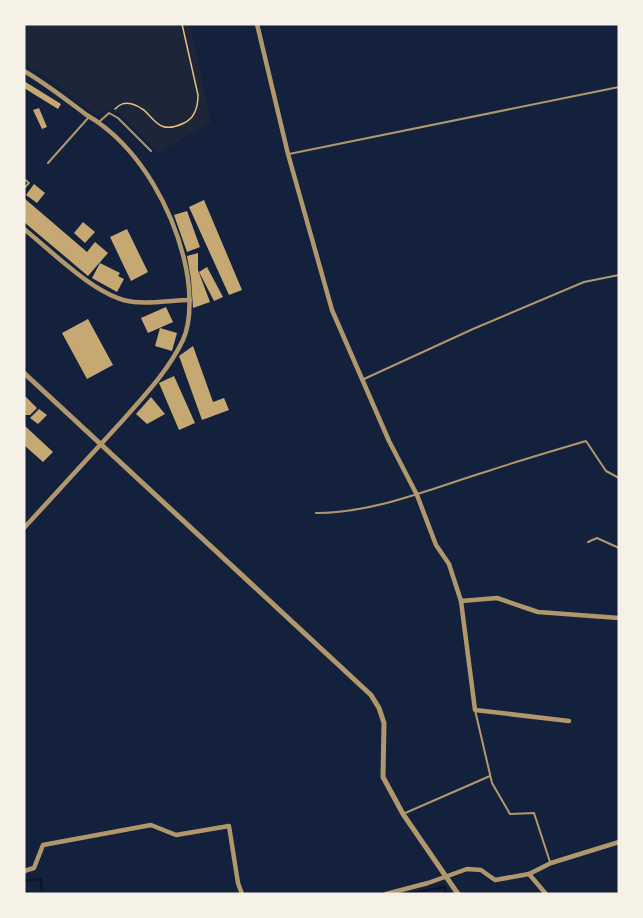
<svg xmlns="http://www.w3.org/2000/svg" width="643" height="918" font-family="'Work Sans',sans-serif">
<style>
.green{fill:#1d2539}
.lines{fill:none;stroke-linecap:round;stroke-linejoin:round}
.stream{stroke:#0b132b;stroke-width:2}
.building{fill:#c6a872}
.path{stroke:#e5c07b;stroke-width:1.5}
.service{stroke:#b1986c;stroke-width:2}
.minor{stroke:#b1986c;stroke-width:4.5}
.tertiary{stroke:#b1986c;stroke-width:5}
</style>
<rect width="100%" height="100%" fill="#14213d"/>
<!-- green -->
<polygon class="green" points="24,24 190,24 211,122 158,153 119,113 110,108 97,116 54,81 24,65"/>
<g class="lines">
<!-- stream -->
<g class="stream">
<polyline points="24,881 41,879 42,894"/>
<polyline points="403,894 445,887 446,894"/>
</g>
</g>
<!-- building -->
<g class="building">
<polygon points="24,81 61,104 58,109 24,88"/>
<polygon points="39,108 47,127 42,129 33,110"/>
<polygon points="34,184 45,193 37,203 26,195"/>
<polygon points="24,198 87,252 95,242 108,253 88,276 24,222"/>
<polygon points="204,200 242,290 229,295 189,207"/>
<polygon points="187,211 200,247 187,252 174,215"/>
<polygon points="83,222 95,232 85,243 74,233"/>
<polygon points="127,229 148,272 131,281 110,237"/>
<polygon points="198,253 198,270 210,302 193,308 191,279 187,256"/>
<polygon points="100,263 120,273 118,276 124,279 117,292 92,278"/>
<polygon points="207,267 223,297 214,301 199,272"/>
<polygon points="166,307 173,322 148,333 141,318"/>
<polygon points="88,319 113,365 87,379 62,333"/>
<polygon points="160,328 177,333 172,351 155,346"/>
<polygon points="193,346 213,402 224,398 229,410 202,420 179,356"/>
<polygon points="174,376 195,423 179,430 159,383"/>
<polygon points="24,395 37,408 30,415 24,415 26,411 24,411"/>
<polygon points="151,397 165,414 147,424 136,414"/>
<polygon points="39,409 47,415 38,424 30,418"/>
<polygon points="24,425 53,452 43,462 24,445"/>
</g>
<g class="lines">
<!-- path -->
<path class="path" d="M115 109C120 104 124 102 132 104 155 110 153 138 184 123 195 118 198 106 198 95L182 24"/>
<!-- service -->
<g class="service">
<polyline points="99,122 109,113 118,118 151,151"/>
<polyline points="289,154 619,87"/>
<polyline points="48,163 89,117"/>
<polyline points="24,179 29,183 24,188"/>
<polyline points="364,379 473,329 584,282 619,275"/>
<path d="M316 513C374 513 430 489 485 472 518 461 552 451 586 441L606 471 619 478"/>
<polyline points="588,542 597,538 619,548"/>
<polyline points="475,710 492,783 510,814 534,813 550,862"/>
<polyline points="403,814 490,776"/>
</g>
<!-- minor -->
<g class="minor">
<polyline points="257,24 288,154 332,310 389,441 417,495 436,545 449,564 461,601 475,710 569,721"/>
<path d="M24 71C45 83 64 98 84 113 89 117 94 119 99 123 142 154 172 209 184 259 190 282 193 318 183 340 168 371 145 395 123 420 90 456 57 492 24 528"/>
<path d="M24 229C53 252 98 299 134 302 153 304 172 300 190 300"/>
<polyline points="461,601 497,598 538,612 619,618"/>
<polyline points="24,871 34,868 43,845 151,825 176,835 229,826 238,883 242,894"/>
<polyline points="529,874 551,863 619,842"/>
<polyline points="386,894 428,883 467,869 481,870 495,880 529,874 546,894"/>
</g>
<!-- tertiary -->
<polyline class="tertiary" points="24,373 371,695 379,708 384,723 383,777 403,814 458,894"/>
</g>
<!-- border -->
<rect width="643" height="918" fill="none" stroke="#f6f1e7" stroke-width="51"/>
</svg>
